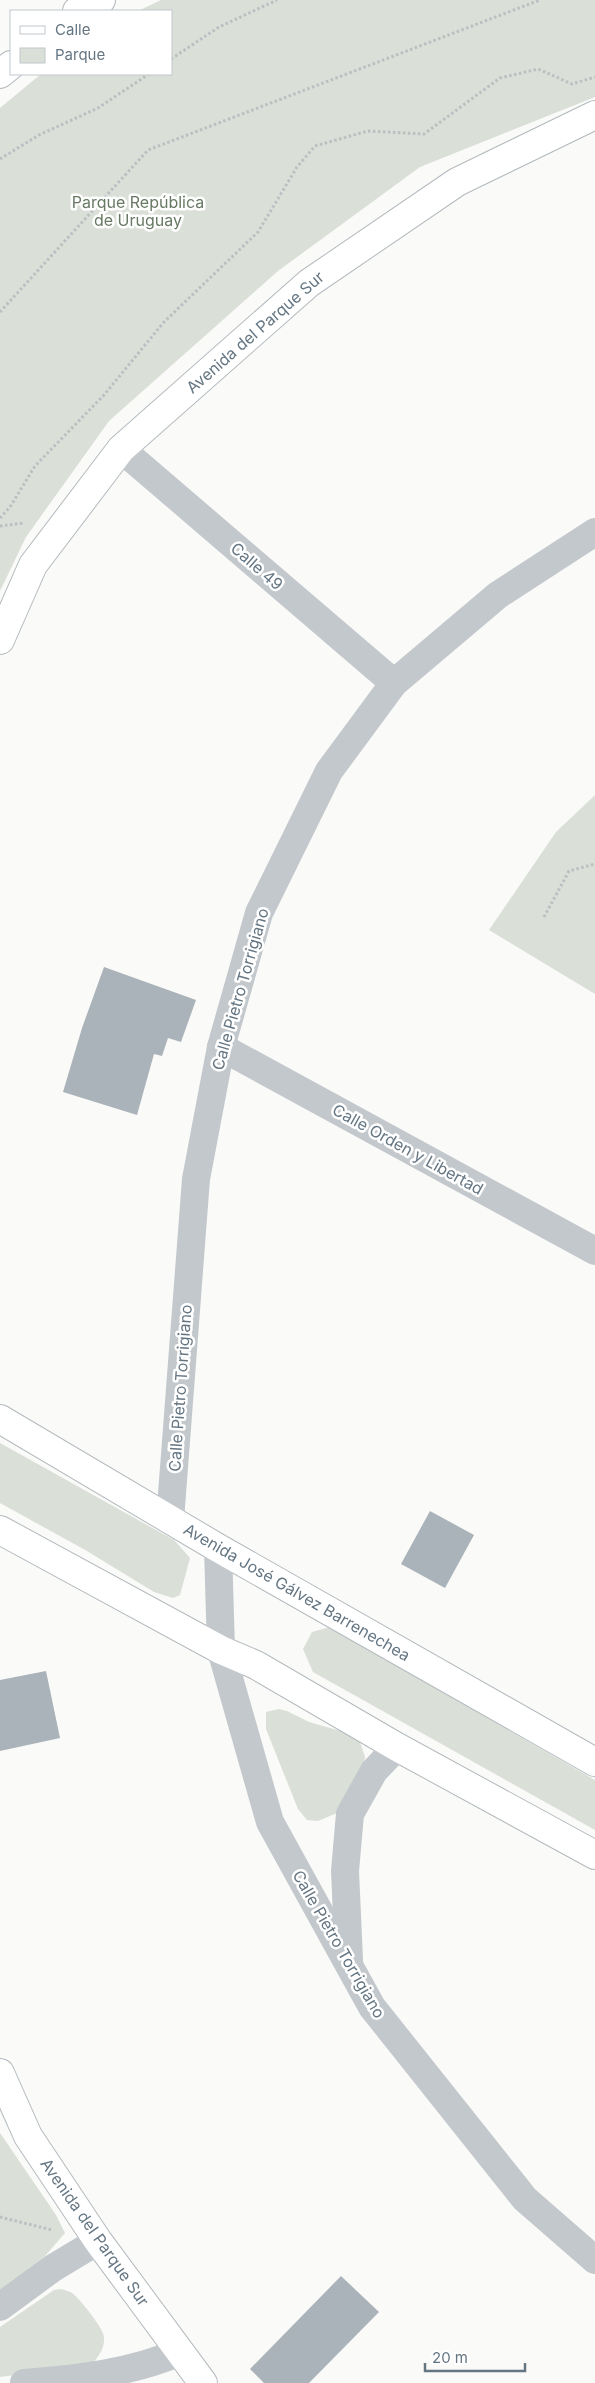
<svg xmlns="http://www.w3.org/2000/svg" width="595" height="2383" font-family="Inter,sans-serif">
<style>
.green{fill:#dadfd7}
.building{fill:#aab3b9}
.lines{fill:none;stroke-linecap:round;stroke-linejoin:round}
.secondary-casing{stroke:#b3babf;stroke-width:30}
.path{stroke:#bbbfc2;stroke-width:3;stroke-dasharray:2.5 2.5;stroke-linecap:butt}
.street{stroke:#c3c8cc;stroke-width:28}
.secondary{stroke:#fff;stroke-width:28}
.labels{text-anchor:middle;stroke-width:5;stroke-linejoin:round;paint-order:stroke}
.park-label{font-size:16px;fill:#687a64;stroke:#fff}
.street-label{font-size:16px;fill:#657683;stroke:#fff}
</style>
<rect width="100%" height="100%" fill="#fafaf8"/>
<!-- green -->
<g class="green">
<polygon points="161,0 595,0 595,97 420,167 278,271 109,421 26,537 0,591 0,108 41,74 171,74 171,11 138,11"/>
<polygon points="595,795 595,994 489,930 556,832"/>
<polygon points="0,1443 174,1540 190,1558 180,1595 173,1598 154,1592 87,1551 0,1503"/>
<polygon points="330,1627 595,1780 595,1830 313,1672 303,1649 312,1632"/>
<polygon points="279,1709 287,1711 309,1722 351,1734 360,1742 365,1757 362,1777 337,1813 318,1821 307,1820 298,1809 266,1729 266,1712"/>
<polygon points="0,2133 56,2215 65,2233 45,2256 0,2293"/>
<path d="M61 2289C65 2290 69 2291 72 2293 80 2299 104 2329 104 2337 105 2349 98 2357 91 2365L0 2377V2327L54 2290Z"/>
</g>
<!-- building -->
<g class="building">
<polygon points="104,967 196,1000 181,1042 168,1038 162,1056 154,1054 137,1115 63,1092 82,1028"/>
<polygon points="430,1511 474,1535 445,1588 401,1564"/>
<polygon points="46,1671 60,1738 0,1751 0,1680"/>
<polygon points="341,2276 379,2312 309,2383 264,2383 250,2369"/>
</g>
<g class="lines">
<defs>
<g id="secondary">
<polyline points="77,11 101,0"/>
<polyline points="0,74 11,65"/>
<polyline points="0,640 33,565 121,449 309,283 457,182 595,115"/>
<polyline points="0,1419 218,1548 595,1762"/>
<polyline points="0,1530 221,1650 256,1665 397,1747 595,1855"/>
<polyline points="0,2073 28,2136 98,2241 203,2383"/>
</g>
</defs>
<!-- secondary casing -->
<use href="#secondary" class="secondary-casing"/>
<!-- path -->
<g class="path">
<polyline points="171,59 219,27 277,0"/>
<polyline points="0,159 39,135 98,108 149,74"/>
<polyline points="0,312 148,150 540,0"/>
<polyline points="0,518 10,507 35,466 104,395 164,322 258,232 297,167 315,146 368,131 424,134 500,78 538,69 572,84 595,77"/>
<polyline points="0,526 24,523"/>
<polyline points="544,917 569,871 595,864"/>
<polyline points="0,2217 52,2230"/>
</g>
<!-- street -->
<g class="street">
<polyline points="121,449 394,683"/>
<polyline points="221,1047 595,1251"/>
<polyline points="170,1520 196,1179 221,1047 259,913 329,771 394,683 498,595 595,532"/>
<polyline points="218,1548 221,1650 270,1822 372,2007 525,2199 595,2260"/>
<polyline points="349,1960 345,1871 350,1814 374,1771 397,1747"/>
<polyline points="0,2307 53,2268 98,2241"/>
<path d="M24 2383C78 2379 130 2373 180 2352"/>
</g>
<!-- secondary -->
<use href="#secondary" class="secondary"/>
</g>
<g class="labels">
<!-- park labels -->
<g class="park-label">
<text x="138" y="208">Parque República<tspan x="138" dy="18">de Uruguay</tspan></text>
</g>
<!-- street labels -->
<g class="street-label">
<text transform="translate(255 332) rotate(-41)" y="6">Avenida del Parque Sur</text>
<text transform="translate(257 566) rotate(41)" y="6">Calle 49</text>
<text transform="translate(240 989) rotate(-74)" y="6">Calle Pietro Torrigiano</text>
<text transform="translate(408 1149) rotate(29)" y="6">Calle Orden y Libertad</text>
<text transform="translate(180 1388) rotate(-86)" y="6">Calle Pietro Torrigiano</text>
<text transform="translate(297 1592) rotate(30)" y="6">Avenida José Gálvez Barrenechea</text>
<text transform="translate(339 1944) rotate(60)" y="6">Calle Pietro Torrigiano</text>
<text transform="translate(95 2232) rotate(55)" y="6">Avenida del Parque Sur</text>
</g>
</g>
<!-- legend -->
<rect x="10" y="10" width="162" height="65" fill="#ffffff" stroke="#c1c8cd"/>
<rect x="20" y="26" width="25" height="8" fill="#ffffff" stroke="#c1c8cd"/>
<text x="55" y="35" font-size="15" fill="#657683">Calle</text>
<rect x="20" y="48" width="25" height="15" fill="#dadfd7" stroke="#c1c8cd"/>
<text x="55" y="60" font-size="15" fill="#657683">Parque</text>
<!-- scale -->
<path d="M425 2363v8h100v-8" fill="none" stroke="#657683" stroke-width="2.5"/>
<text x="432" y="2363" font-size="15" fill="#657683" stroke="#ffffff" stroke-width="4" paint-order="stroke">20 m</text>
</svg>
